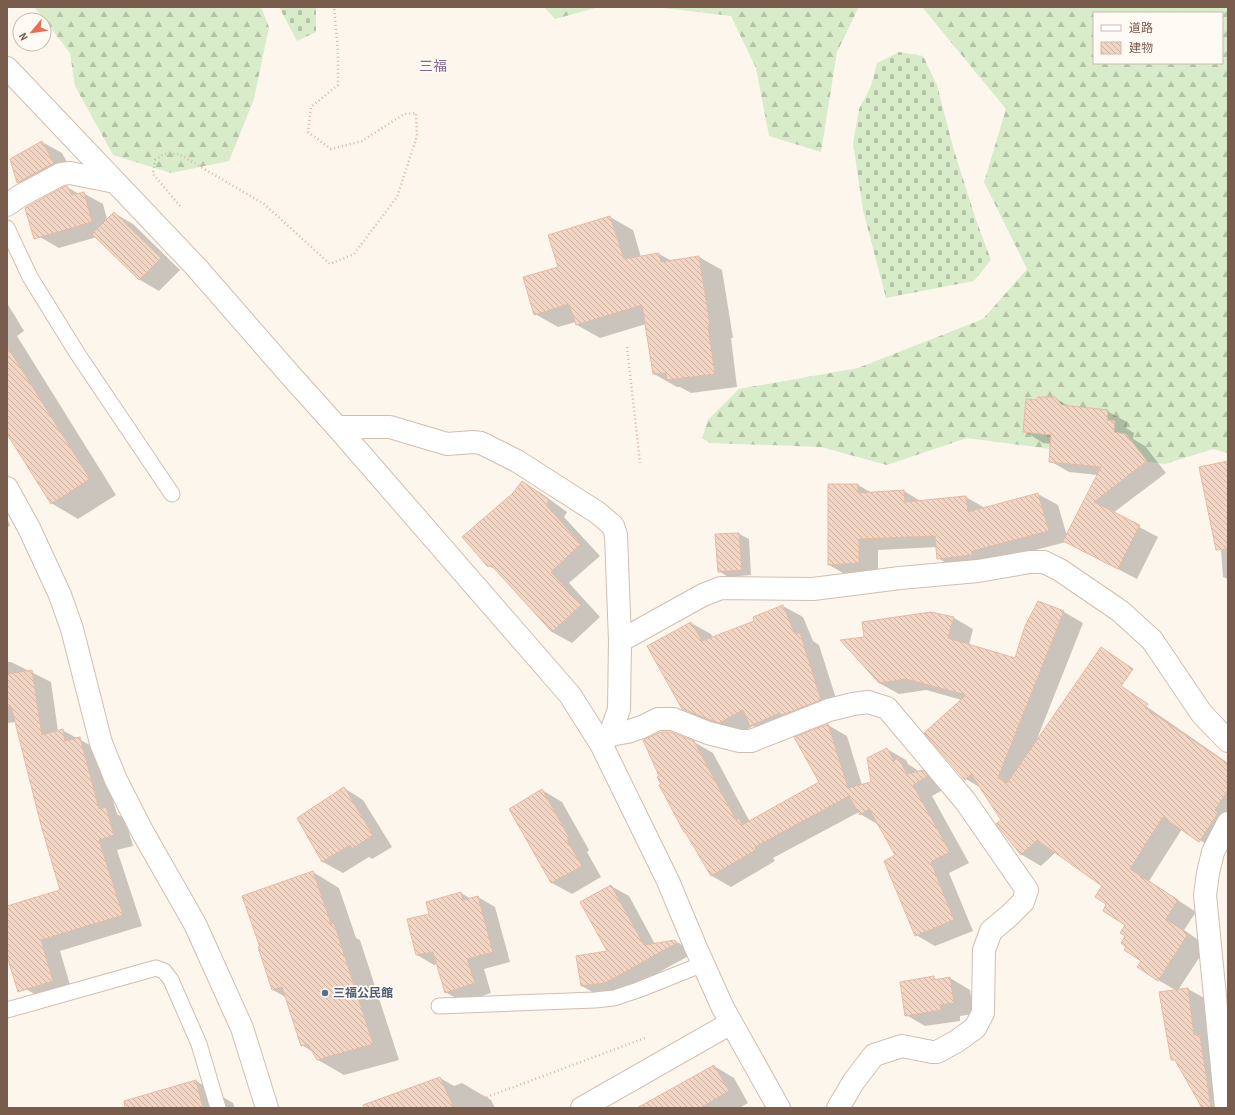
<svg xmlns="http://www.w3.org/2000/svg" width="1235" height="1115" font-family="'Archivo Narrow','Noto Sans JP',sans-serif">
<style>
.forest{fill:url(#forest-firs);fill-rule:evenodd}
.cemetery{fill:url(#cemetery-stones)}
.shadow{fill:#0003}
.building{fill:url(#building-back-hatch);stroke:#e6bba3}
.lines{fill:none;stroke-linecap:round;stroke-linejoin:round}
.service-casing{stroke:#d1beb0;stroke-width:17}
.minor-casing{stroke:#d1beb0;stroke-width:24}
.path{stroke:#d9b8a5;stroke-width:2.5;stroke-dasharray:1 3;stroke-linecap:butt}
.service{stroke:#fff;stroke-width:15}
.minor{stroke:#fff;stroke-width:22}
.service-dot{fill:#5c6f8a;stroke:#fffaf3;stroke-width:1.5}
.labels{text-anchor:middle;stroke-width:3.5;stroke-linejoin:round;paint-order:stroke}
.service-label{font-size:12px;font-weight:bold;fill:#4e5e75;stroke:#fffaf3;text-anchor:start}
.quarter-label{font-size:14px;fill:#846695;stroke:#fffaf3}
</style>
<defs>
<pattern id="forest-firs" width="22" height="20" patternUnits="userSpaceOnUse"><rect width="22" height="20" fill="#d8ecc9"/><path d="M5 1l3.5 6h-7zM16 11l3.5 6h-7z" fill="#b4c2a5"/></pattern>
<pattern id="cemetery-stones" width="16" height="16" patternUnits="userSpaceOnUse"><rect width="16" height="16" fill="#d8ecc9"/><path d="M2 7V4a2 2 0 0 1 4 0v3zM10 15v-3a2 2 0 0 1 4 0v3z" fill="#b4c2a5"/></pattern>
<pattern id="building-back-hatch" width="6" height="6" patternUnits="userSpaceOnUse"><rect width="6" height="6" fill="#f3d5c3"/><path d="M-1 5l2 2M0 0l6 6M5-1l2 2" fill="none" stroke="#cab0a1"/></pattern>
</defs>
<rect width="100%" height="100%" fill="#fdf6ec"/>
<!-- forest -->
<g class="forest">
<polygon points="33,7 261,7 269,27 254,99 229,161 171,173 113,155 75,86 70,53 37,10"/>
<polygon points="544,7 599,7 555,19"/>
<polygon points="655,7 859,7 837,52 821,152 769,136 756,68 731,16"/>
<path d="M922 7H1228V453L1213 449 1165 464 967 438 887 465 821 447 710 443 702 438 708 420 739 389 858 368 983 319 1027 269 984 182 1006 109ZM1094 13H1222V63H1094Z"/>
</g>
<!-- cemetery -->
<g class="cemetery">
<polygon points="279,7 316,7 316,32 297,41"/>
<polygon points="899,52 923,56 937,85 953,147 975,217 991,260 974,281 886,298 863,210 853,143 859,109 871,86 877,63"/>
</g>
<!-- shadow -->
<g class="shadow">
<polygon points="42,142 62,153 74,175 38,194 18,183 11,159"/>
<polygon points="67,187 79,194 83,193 103,204 107,219 114,213 133,224 180,270 159,291 140,280 97,237 59,248 40,237"/>
<polygon points="610,217 633,230 641,257 659,254 672,261 699,257 722,270 733,338 731,338 737,387 691,393 680,387 677,387 654,374 646,324 600,338 577,325 576,322 558,327 535,314 559,268"/>
<polygon points="7,303 24,331 17,336 116,495 78,519 51,503 7,432"/>
<polygon points="1055,398 1070,407 1107,411 1127,422 1126,428 1134,433 1133,439 1145,446 1166,473 1113,513 1158,537 1137,579 1066,542 958,570 938,558 937,547 878,550 878,574 848,576 829,565 829,485 858,485 872,493 904,491 922,502 966,497 985,508 1038,494 1058,505 1067,536 1098,475 1069,472 1050,461 1052,444 1043,443 1024,431 1037,401"/>
<polygon points="1228,462 1228,579 1223,577 1218,509"/>
<polygon points="522,482 541,493 567,512 564,517 600,556 569,583 600,617 572,643 552,632 498,571 489,566 513,494"/>
<polygon points="7,518 10,526 7,527"/>
<polygon points="739,534 749,539 751,575 728,577 719,571 716,535"/>
<polygon points="1038,602 1064,612 1083,623 1037,739 1107,679 1228,763 1228,844 1219,852 1182,829 1149,881 1196,912 1184,930 1207,946 1178,990 1188,989 1208,1000 1228,1108 1204,1108 1177,1062 1172,1059 1177,991 1158,980 1142,961 1127,936 1126,925 1107,903 1104,886 1056,852 1041,866 1022,855 998,824 1002,821 981,788 966,779 962,700 926,690 899,694 879,683 865,638 931,613 954,618 973,629 969,645 1016,659"/>
<polygon points="783,606 803,617 813,641 819,645 840,711 770,736 753,726 739,734 703,720 683,709 691,623 711,634 713,638 756,622"/>
<polygon points="7,662 11,662 51,682 58,731 62,730 99,750 117,814 125,819 133,846 117,850 142,926 60,951 70,985 36,995 16,983 9,960 7,959 7,907 61,891 16,722 7,723"/>
<polygon points="828,725 847,736 862,785 872,783 887,749 906,760 908,764 917,770 919,772 923,771 942,782 946,788 932,796 969,863 949,873 973,931 935,946 916,935 896,855 879,825 860,814 859,812 773,858 775,861 731,887 712,876 687,833 694,742 713,753 750,822 820,783"/>
<polygon points="344,788 363,800 392,847 372,859 369,857 343,873 323,862 298,819"/>
<polygon points="542,790 562,802 589,850 587,852 601,877 572,894 552,883 511,809"/>
<polygon points="313,872 339,888 356,938 360,940 399,1060 344,1075 318,1060 313,1052 302,1045 287,998 273,990"/>
<polygon points="611,886 629,896 655,944 675,941 693,951 694,953 623,992 599,996 582,986 609,952"/>
<polygon points="461,893 471,899 478,897 495,907 510,962 484,969 491,993 463,1002 445,992 437,964 434,965 417,955 430,915"/>
<polygon points="933,977 938,980 950,978 970,990 974,1014 960,1016 960,1021 925,1026 906,1015"/>
<polygon points="714,1066 734,1078 748,1103 739,1108 674,1108"/>
<polygon points="440,1078 454,1086 462,1083 491,1100 495,1108 376,1108"/>
<polygon points="196,1081 233,1103 235,1108 143,1108"/>
</g>
<!-- building -->
<g class="building">
<polygon points="42,141 54,163 17,183 10,159"/>
<polygon points="65,186 67,186 72,195 84,192 92,222 34,239 25,208"/>
<polygon points="114,212 161,258 139,280 92,234"/>
<polygon points="610,216 624,259 659,253 661,262 699,256 710,325 708,326 715,374 667,380 666,373 653,374 642,305 576,325 569,304 534,315 523,277 558,267 548,235"/>
<polygon points="7,346 90,479 51,504 7,434"/>
<polygon points="1038,397 1055,397 1062,405 1108,410 1107,420 1115,421 1114,432 1126,434 1147,461 1094,502 1140,525 1118,569 1063,541 1101,467 1049,462 1051,435 1023,432 1026,399 1036,400"/>
<polygon points="1228,461 1228,549 1216,550 1199,467"/>
<polygon points="522,481 549,500 546,505 581,544 551,572 581,605 552,632 491,565 488,567 462,537 513,493"/>
<polygon points="828,484 858,484 858,493 904,490 905,502 966,496 968,512 1038,493 1049,531 972,551 972,555 937,559 935,536 859,539 859,563 828,565"/>
<polygon points="739,533 742,570 718,572 715,534"/>
<polygon points="1038,601 1064,611 998,778 1007,783 1101,647 1133,669 1121,686 1148,704 1145,708 1228,764 1228,790 1215,810 1218,813 1199,842 1163,817 1130,869 1178,900 1166,919 1188,934 1158,981 1137,967 1141,961 1124,950 1126,947 1121,943 1125,936 1120,933 1125,925 1103,911 1106,904 1095,897 1102,886 1037,840 1021,855 996,824 1001,820 971,774 965,780 924,733 966,695 906,679 879,683 840,640 864,637 862,622 931,612 954,617 948,638 1015,658 1025,626"/>
<polygon points="783,605 795,634 800,633 821,700 782,715 780,713 750,726 743,710 719,723 682,709 647,646 691,622 702,641 754,621 753,617"/>
<polygon points="32,670 42,735 63,729 65,741 80,737 99,809 106,807 114,835 99,840 123,915 41,940 53,981 18,992 7,956 7,906 60,890 41,825 11,706 7,707 7,674"/>
<polygon points="828,724 848,788 871,782 867,758 887,748 894,761 898,757 907,774 923,770 928,776 913,785 950,852 931,862 954,920 915,936 884,861 895,855 869,809 860,815 849,796 755,847 756,850 711,876 685,832 684,832 659,785 661,784 657,777 659,776 643,740 661,732 671,732 694,741 736,820 739,818 742,825 819,782 794,737"/>
<polygon points="344,787 373,835 352,849 350,845 322,862 297,818"/>
<polygon points="542,789 570,839 567,840 582,866 551,883 509,809"/>
<polygon points="313,871 331,924 334,923 373,1044 317,1060 308,1044 301,1046 282,987 272,990 258,947 260,947 242,896"/>
<polygon points="611,885 644,945 675,940 677,943 605,983 581,986 576,956 607,951 580,902"/>
<polygon points="461,892 463,900 478,896 493,952 467,959 475,983 445,993 433,952 416,955 407,919 429,914 426,902"/>
<polygon points="934,976 934,980 950,977 954,1003 940,1005 941,1010 905,1016 900,982"/>
<polygon points="1188,988 1194,1035 1200,1035 1211,1108 1202,1108 1175,1060 1171,1060 1159,992"/>
<polygon points="714,1065 729,1091 700,1108 637,1108"/>
<polygon points="440,1077 454,1108 364,1108 363,1105"/>
<polygon points="196,1080 203,1108 125,1108 124,1101"/>
</g>
<g class="lines">
<defs>
<g id="service">
<polyline points="7,228 30,277 77,353 172,494"/>
<polyline points="439,1006 595,1000 614,998 638,990 703,964"/>
<polyline points="7,1010 156,968 164,971 171,980 199,1044 218,1108"/>
</g>
<g id="minor">
<polyline points="7,68 197,268 292,377 337,427 570,695 601,744 668,881 696,948 723,1008 779,1108"/>
<polyline points="7,205 20,196 61,174 70,173 115,182"/>
<polyline points="337,427 390,427 447,444 473,442 481,443 517,461 598,513 613,526 616,535 620,641"/>
<polyline points="7,488 29,528 60,595 72,629 101,743 116,780 142,831 195,924 242,1028 267,1108"/>
<polyline points="610,735 627,732 642,727 658,719 673,719 708,733 740,741 751,741 829,710 853,704 868,702 887,708 966,802 1027,890 1023,902 1010,915 991,931 984,950 983,1013 975,1028 957,1041 937,1052 932,1052 902,1046 874,1055 854,1081 838,1108"/>
<polyline points="602,743 610,735 619,709 620,641 703,595 721,588 813,589 900,578 978,571 1030,562 1044,562 1060,570 1120,611 1152,640 1202,714 1228,741"/>
<polyline points="582,1108 731,1023"/>
<polyline points="1226,1108 1205,895 1208,873 1213,852 1228,823"/>
</g>
</defs>
<!-- service casing -->
<use href="#service" class="service-casing"/>
<!-- minor casing -->
<use href="#minor" class="minor-casing"/>
<!-- path -->
<g class="path">
<polyline points="180,206 153,174 155,160 164,154 179,154 264,204 330,264 354,254 397,197 417,136 416,113 404,114 362,141 331,149 308,132 311,107 338,85 338,52 334,7"/>
<polyline points="627,347 640,463"/>
<polyline points="479,1100 645,1038"/>
</g>
<!-- service -->
<use href="#service" class="service"/>
<!-- minor -->
<use href="#minor" class="minor"/>
</g>
<!-- markers -->
<circle class="service-dot" cx="325" cy="993" r="4"/>
<g class="labels">
<!-- service labels -->
<g class="service-label">
<text x="333" y="997">三福公民館</text>
</g>
<!-- quarter labels -->
<g class="quarter-label">
<text x="433" y="71">三福</text>
</g>
</g>
<!-- border -->
<rect width="1235" height="1115" fill="none" stroke="#7a5c4d" stroke-width="16"/>
<!-- legend -->
<rect x="1093" y="12" width="130" height="52" fill="#fffaf3" stroke="#cabbb1"/>
<rect x="1101" y="25" width="20" height="6" fill="#ffffff" stroke="#cabbb1"/>
<text x="1129" y="32" font-size="12" fill="#7a5c4d">道路</text>
<rect x="1101" y="42" width="20" height="12" fill="url(#building-back-hatch)" stroke="#cabbb1"/>
<text x="1129" y="52" font-size="12" fill="#7a5c4d">建物</text>
<!-- north arrow -->
<g transform="translate(32 32) rotate(241)"><circle r="19" fill="#fffaf3" stroke="#cabbb1"/>
<path d="M0-3L7 15L0 10L-7 15Z" fill="#e76f51"/>
<text y="-6" font-size="11" font-weight="bold" text-anchor="middle" fill="#7a5c4d">N</text>
</g>
</svg>
